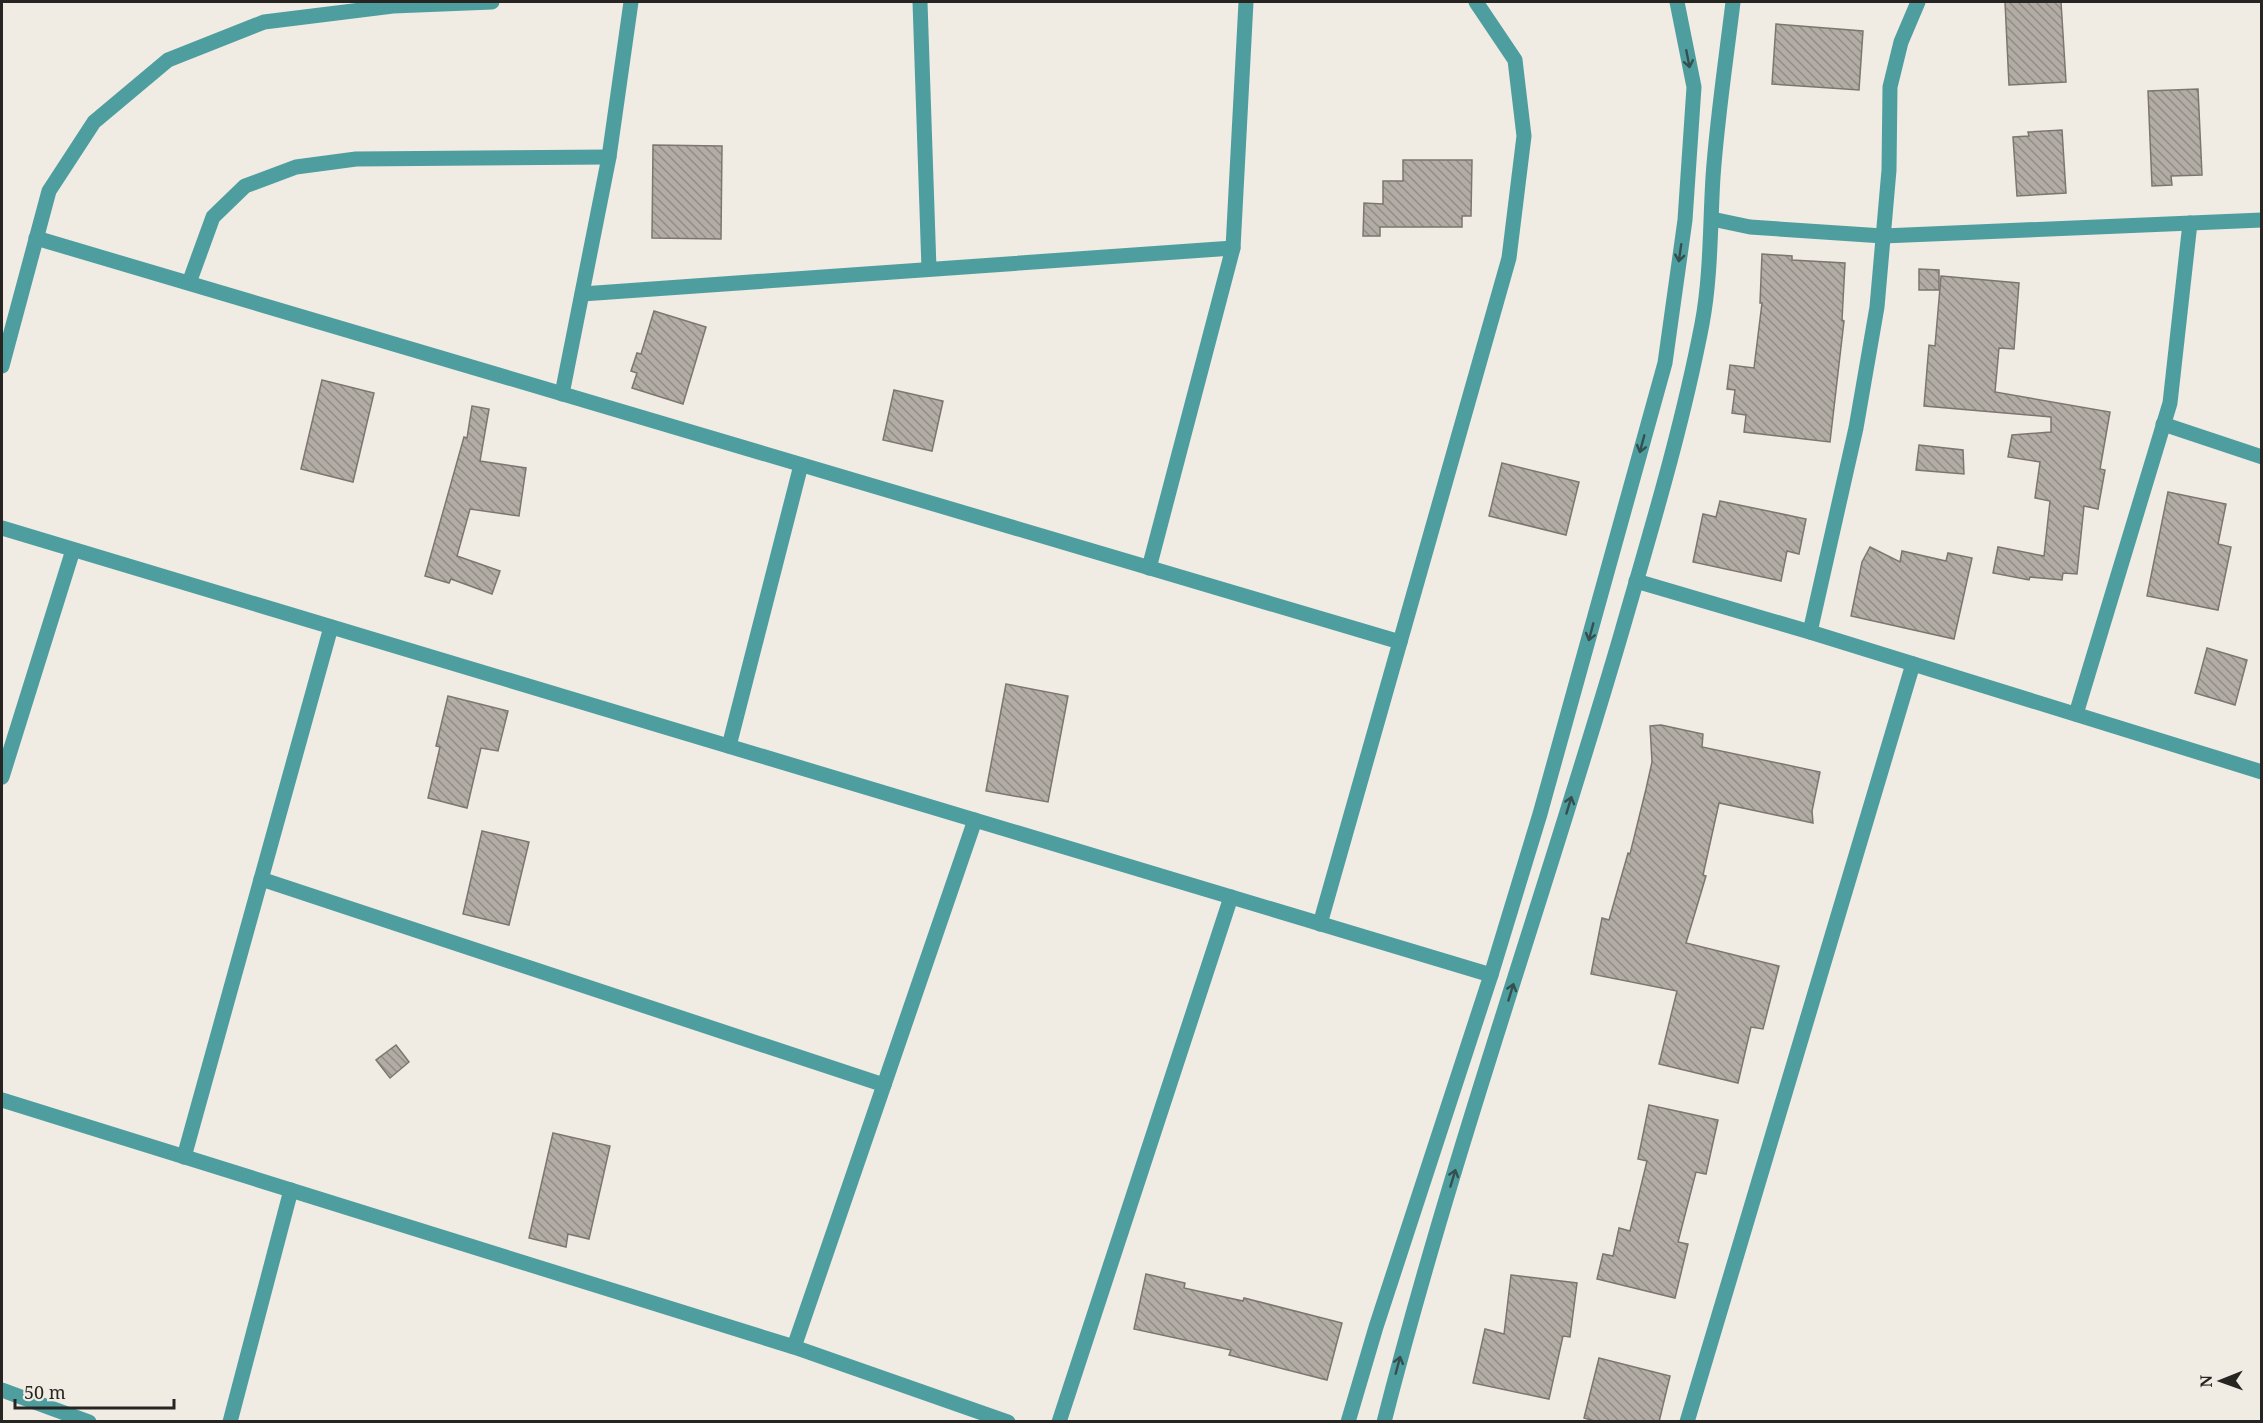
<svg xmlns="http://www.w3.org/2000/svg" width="2263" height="1423" font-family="'Noto Serif',serif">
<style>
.building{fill:url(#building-back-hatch);stroke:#7c7670;stroke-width:1.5}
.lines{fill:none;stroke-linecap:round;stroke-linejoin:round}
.minor{stroke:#4e9ea0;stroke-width:15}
.oneway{stroke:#354f4e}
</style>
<defs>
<pattern id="building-back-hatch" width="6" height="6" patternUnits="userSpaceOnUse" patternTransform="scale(1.5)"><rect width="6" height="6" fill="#b2aca5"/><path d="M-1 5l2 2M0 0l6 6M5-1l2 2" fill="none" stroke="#918c86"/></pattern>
</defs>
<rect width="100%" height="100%" fill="#f0ebe3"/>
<!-- building -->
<g class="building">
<polygon points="2005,2 2061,2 2066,82 2009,85"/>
<polygon points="1776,24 1863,31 1859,90 1772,84"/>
<polygon points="2198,89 2202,175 2171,176 2172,185 2152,186 2148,91"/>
<polygon points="2062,130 2066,193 2017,196 2013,137 2029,136 2028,132"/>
<polygon points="653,145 722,146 721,239 652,238"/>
<polygon points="1403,160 1472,160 1471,216 1462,216 1462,227 1380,227 1380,236 1363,236 1364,203 1383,204 1383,181 1403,181"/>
<polygon points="1762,254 1792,256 1792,260 1845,263 1842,320 1844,321 1830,442 1744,432 1746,415 1732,413 1735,390 1727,389 1730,365 1754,368 1762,303 1760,303"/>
<polygon points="1919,269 1939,270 1939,290 1919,290"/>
<polygon points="1941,276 2019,283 2014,349 1999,348 1995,392 2110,412 2100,469 2105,470 2098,509 2084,506 2077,574 2063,573 2062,580 2030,577 2029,580 1993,573 1998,547 2044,556 2050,501 2035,498 2040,462 2008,457 2012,435 2051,432 2051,417 1924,406 1929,345 1935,346"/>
<polygon points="654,311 706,327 683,404 632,388 637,373 631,371 637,353 641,354"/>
<polygon points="322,380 374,393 353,482 301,469"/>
<polygon points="894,390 943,401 932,451 883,440"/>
<polygon points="472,406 489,409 480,461 526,468 519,516 470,509 457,556 500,571 492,594 451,579 449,583 425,576 464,437 467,438"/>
<polygon points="1919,445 1963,450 1964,474 1916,470"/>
<polygon points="1502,463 1579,482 1566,535 1489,516"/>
<polygon points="2168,492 2226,504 2218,544 2231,547 2218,610 2147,596"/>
<polygon points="1720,501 1806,519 1799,554 1787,551 1781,581 1693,562 1703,514 1716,517"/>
<polygon points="1870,547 1900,562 1902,551 1946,561 1948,553 1972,558 1954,639 1851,616 1862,562"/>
<polygon points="2207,648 2247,660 2235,705 2195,693"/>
<polygon points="1006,684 1068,696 1048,802 986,791"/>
<polygon points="448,696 508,711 498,751 481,748 467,808 428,798 440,747 436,746"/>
<polygon points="1661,725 1703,734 1702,747 1820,772 1812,811 1813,823 1719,803 1703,875 1706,876 1686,943 1779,966 1763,1029 1751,1027 1738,1083 1659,1064 1677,991 1591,974 1602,918 1609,920 1628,853 1630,854 1646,789 1652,762 1650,726"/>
<polygon points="482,831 529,842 509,925 463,914"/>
<polygon points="396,1045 409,1062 390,1078 376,1060"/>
<polygon points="1649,1105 1718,1120 1706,1174 1696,1172 1678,1242 1688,1244 1675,1298 1597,1279 1603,1254 1613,1256 1619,1228 1630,1231 1647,1161 1638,1159"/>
<polygon points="553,1133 610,1146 589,1239 568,1234 566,1247 529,1238"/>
<polygon points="1146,1274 1185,1283 1184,1288 1243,1301 1244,1298 1342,1323 1327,1380 1229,1355 1231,1350 1134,1329"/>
<polygon points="1511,1275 1577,1283 1570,1337 1563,1336 1549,1399 1473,1383 1485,1329 1504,1334"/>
<polygon points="1599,1358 1670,1376 1659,1422 1598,1422 1584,1418"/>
</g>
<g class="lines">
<!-- minor -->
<g class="minor">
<polyline points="920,2 929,269"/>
<polyline points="1712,219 1750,227 1883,236 2262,220"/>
<polyline points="36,238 1400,642"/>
<polyline points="189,283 213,217 245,186 296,167 356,159 609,157"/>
<polyline points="582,294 1233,248"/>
<polyline points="2,366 49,191 94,122 168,60 264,22 393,6 492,2"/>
<polyline points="562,394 609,157 631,2"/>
<polyline points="2163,424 2262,457"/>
<polyline points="2,528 1491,975"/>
<polyline points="1149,568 1233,248 1246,2"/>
<polyline points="1636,581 1810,632 2262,772"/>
<polyline points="1810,632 1856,428 1877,307 1889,170 1890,87 1901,42 1918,2"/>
<polyline points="2076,714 2170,403 2190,223"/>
<polyline points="729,746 801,465"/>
<polyline points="2,777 73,550"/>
<polyline points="261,879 884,1085"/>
<polyline points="1320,924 1509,258 1524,136 1515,60 1476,2"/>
<polyline points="2,1100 794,1347 1008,1422"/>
<polyline points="184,1157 331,627"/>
<polyline points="794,1347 975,820"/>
<polyline points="2,1390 89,1422"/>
<polyline points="230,1422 291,1190"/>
<polyline points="1059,1422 1231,897"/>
<polyline points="1348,1422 1376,1327 1491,975 1540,814 1665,363 1685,220 1694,87 1677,2"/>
<path d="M1384 1422C1452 1155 1545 895 1622 631 1651 530 1682 428 1702 324 1711 276 1710 226 1713 177 1717 119 1726 60 1733 2"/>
<polyline points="1687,1422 1913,664"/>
</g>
</g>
<!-- one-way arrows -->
<defs><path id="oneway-shaft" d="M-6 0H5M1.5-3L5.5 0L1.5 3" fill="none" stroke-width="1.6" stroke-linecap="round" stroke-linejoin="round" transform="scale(1.5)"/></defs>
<g class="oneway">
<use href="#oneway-shaft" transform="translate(1688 59) rotate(79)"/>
<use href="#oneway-shaft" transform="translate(1680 253) rotate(98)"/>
<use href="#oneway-shaft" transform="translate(1642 444) rotate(105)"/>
<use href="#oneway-shaft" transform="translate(1591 632) rotate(105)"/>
<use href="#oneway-shaft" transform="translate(1569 805) rotate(-73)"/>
<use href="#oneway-shaft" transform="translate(1511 992) rotate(-73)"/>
<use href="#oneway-shaft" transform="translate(1453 1178) rotate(-73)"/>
<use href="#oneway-shaft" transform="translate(1398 1365) rotate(-75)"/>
</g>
<!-- border -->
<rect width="2263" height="1423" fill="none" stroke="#272522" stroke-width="6"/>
<!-- north arrow -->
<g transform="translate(2221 1381) rotate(269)" stroke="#f0ebe3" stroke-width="4.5" paint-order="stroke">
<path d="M0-4.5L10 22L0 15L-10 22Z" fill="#272522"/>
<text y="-9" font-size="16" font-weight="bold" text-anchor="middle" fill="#272522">N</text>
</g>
<!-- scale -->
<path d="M15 1399v9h159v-9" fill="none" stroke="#272522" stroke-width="3"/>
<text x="24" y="1399" font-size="18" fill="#272522" stroke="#f0ebe3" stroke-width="4.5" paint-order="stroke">50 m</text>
</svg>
